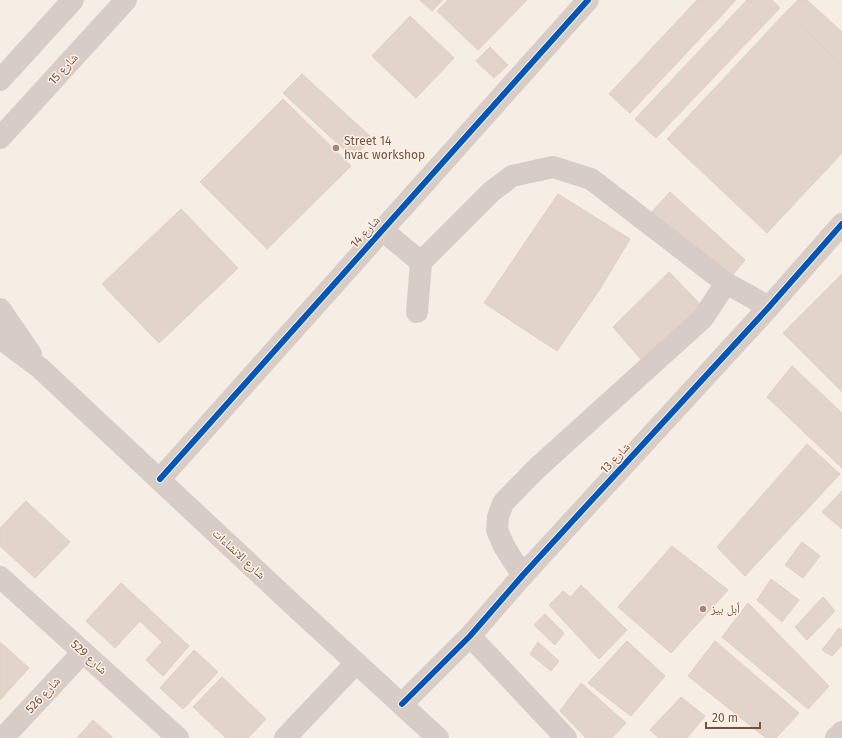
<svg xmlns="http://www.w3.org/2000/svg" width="842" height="738" font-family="'Fira Sans','Noto Naskh Arabic',sans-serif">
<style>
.building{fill:#e3d4cb;stroke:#dfcfc6}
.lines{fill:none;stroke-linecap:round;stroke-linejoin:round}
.minor{stroke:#d8ccc7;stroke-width:22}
.cycleway-casing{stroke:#fff2e4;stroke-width:8}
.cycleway{stroke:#0057b8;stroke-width:6}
.poi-dot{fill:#a2887b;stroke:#fff2e4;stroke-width:1.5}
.labels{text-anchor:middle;stroke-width:3;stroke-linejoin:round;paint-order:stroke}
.street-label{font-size:12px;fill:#755143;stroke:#fff2e4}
.poi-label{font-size:12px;fill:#755143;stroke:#fff2e4;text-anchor:start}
</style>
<rect width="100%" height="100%" fill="#f6ede4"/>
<!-- building -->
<g class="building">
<polygon points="420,0 443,0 432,11"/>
<polygon points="448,0 527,0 478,50 437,11"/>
<polygon points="697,0 736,0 630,113 609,94"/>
<polygon points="747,0 772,0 780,8 656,138 635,119"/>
<polygon points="798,0 807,0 842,32 842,65 786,12"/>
<polygon points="786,12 842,65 842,153 767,233 667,139"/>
<polygon points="410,16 454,58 416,98 372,56"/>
<polygon points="490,47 508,65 494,78 476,61"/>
<polygon points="302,74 372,138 353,158 283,93"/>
<polygon points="283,99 351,166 267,249 200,182"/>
<polygon points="670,192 745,260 726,283 651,213"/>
<polygon points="558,194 630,239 600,289 557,351 484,303"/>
<polygon points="181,209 238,268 159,343 102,284"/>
<polygon points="669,272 698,302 700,314 645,364 613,327"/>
<polygon points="842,274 842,392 783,333"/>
<polygon points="792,366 842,413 842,468 767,397"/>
<polygon points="807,444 840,474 745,576 717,547"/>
<polygon points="842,491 842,529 822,512"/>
<polygon points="26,501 70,542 35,578 0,546 0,528"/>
<polygon points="802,542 820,556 803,578 785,565"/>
<polygon points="672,546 728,590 671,653 618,607"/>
<polygon points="771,579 799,600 782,622 757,600"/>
<polygon points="121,583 189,646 163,676 146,660 162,642 140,621 115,648 86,621"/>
<polygon points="581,585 627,630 599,659 549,605 563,591 571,597"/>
<polygon points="823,597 835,611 807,640 795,627"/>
<polygon points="748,603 829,686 808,709 722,637"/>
<polygon points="545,614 564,633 555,645 534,625"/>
<polygon points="839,628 842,630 842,645 832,656 822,650"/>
<polygon points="627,641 665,676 631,716 588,683"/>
<polygon points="715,641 799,713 776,738 766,738 688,676"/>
<polygon points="0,642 29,668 0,700"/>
<polygon points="538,642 559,661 551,671 530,654"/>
<polygon points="194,650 218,672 183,709 160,688"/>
<polygon points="222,677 266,719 248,738 226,738 193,707"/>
<polygon points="581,683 626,723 612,738 586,738 560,711"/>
<polygon points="681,697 705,716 687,738 659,738 650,730"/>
<polygon points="93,720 113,738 77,738"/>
</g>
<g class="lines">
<!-- minor -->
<g class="minor">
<polyline points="0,80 73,0"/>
<polyline points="0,138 126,0"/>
<polyline points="382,230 421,262"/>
<polyline points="0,309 31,354"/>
<polyline points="417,312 421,262 491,192 512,176 553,167 591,179 726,283 769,307"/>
<polyline points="0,338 40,368 290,602 438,738"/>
<polyline points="160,479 588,0"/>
<polyline points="523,575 512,559 504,546 497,530 498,517 503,503 535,470 703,318 726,283"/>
<polyline points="0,577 178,738"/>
<polyline points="470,636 566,738"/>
<polyline points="402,704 470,636 523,575 769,307 842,224"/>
<polyline points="3,738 83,652"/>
<polyline points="285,738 356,663"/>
<polyline points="836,738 842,732"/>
</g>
<defs>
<g id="cycleway">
<polyline points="160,479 588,0"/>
<polyline points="402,704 470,636 523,575 769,307 842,224"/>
</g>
</defs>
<!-- cycleway casing -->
<use href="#cycleway" class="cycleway-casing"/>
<!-- cycleway -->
<use href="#cycleway" class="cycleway"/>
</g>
<!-- markers -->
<g class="poi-dot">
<circle cx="336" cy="148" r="4"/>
<circle cx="703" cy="609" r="4"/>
</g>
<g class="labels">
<!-- street labels -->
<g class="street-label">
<text transform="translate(63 69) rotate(-48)" y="4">شارع 15</text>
<text transform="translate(365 232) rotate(-48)" y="4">شارع 14</text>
<text transform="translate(615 458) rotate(-47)" y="4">شارع 13</text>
<text transform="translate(239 554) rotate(43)" y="4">شارع الانشاءات</text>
<text transform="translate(89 657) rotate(42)" y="4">شارع 529</text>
<text transform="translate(43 695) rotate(-47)" y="4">شارع 526</text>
</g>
<!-- poi labels -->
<g class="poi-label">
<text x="344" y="145">Street 14<tspan x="344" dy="14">hvac workshop</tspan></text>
<text x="711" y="613">أبل بيز</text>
</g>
</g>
<!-- scale -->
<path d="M706 722v6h54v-6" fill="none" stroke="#755143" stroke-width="2"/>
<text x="712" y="722" font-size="12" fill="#755143" stroke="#fff2e4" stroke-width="3" paint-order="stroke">20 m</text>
</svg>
